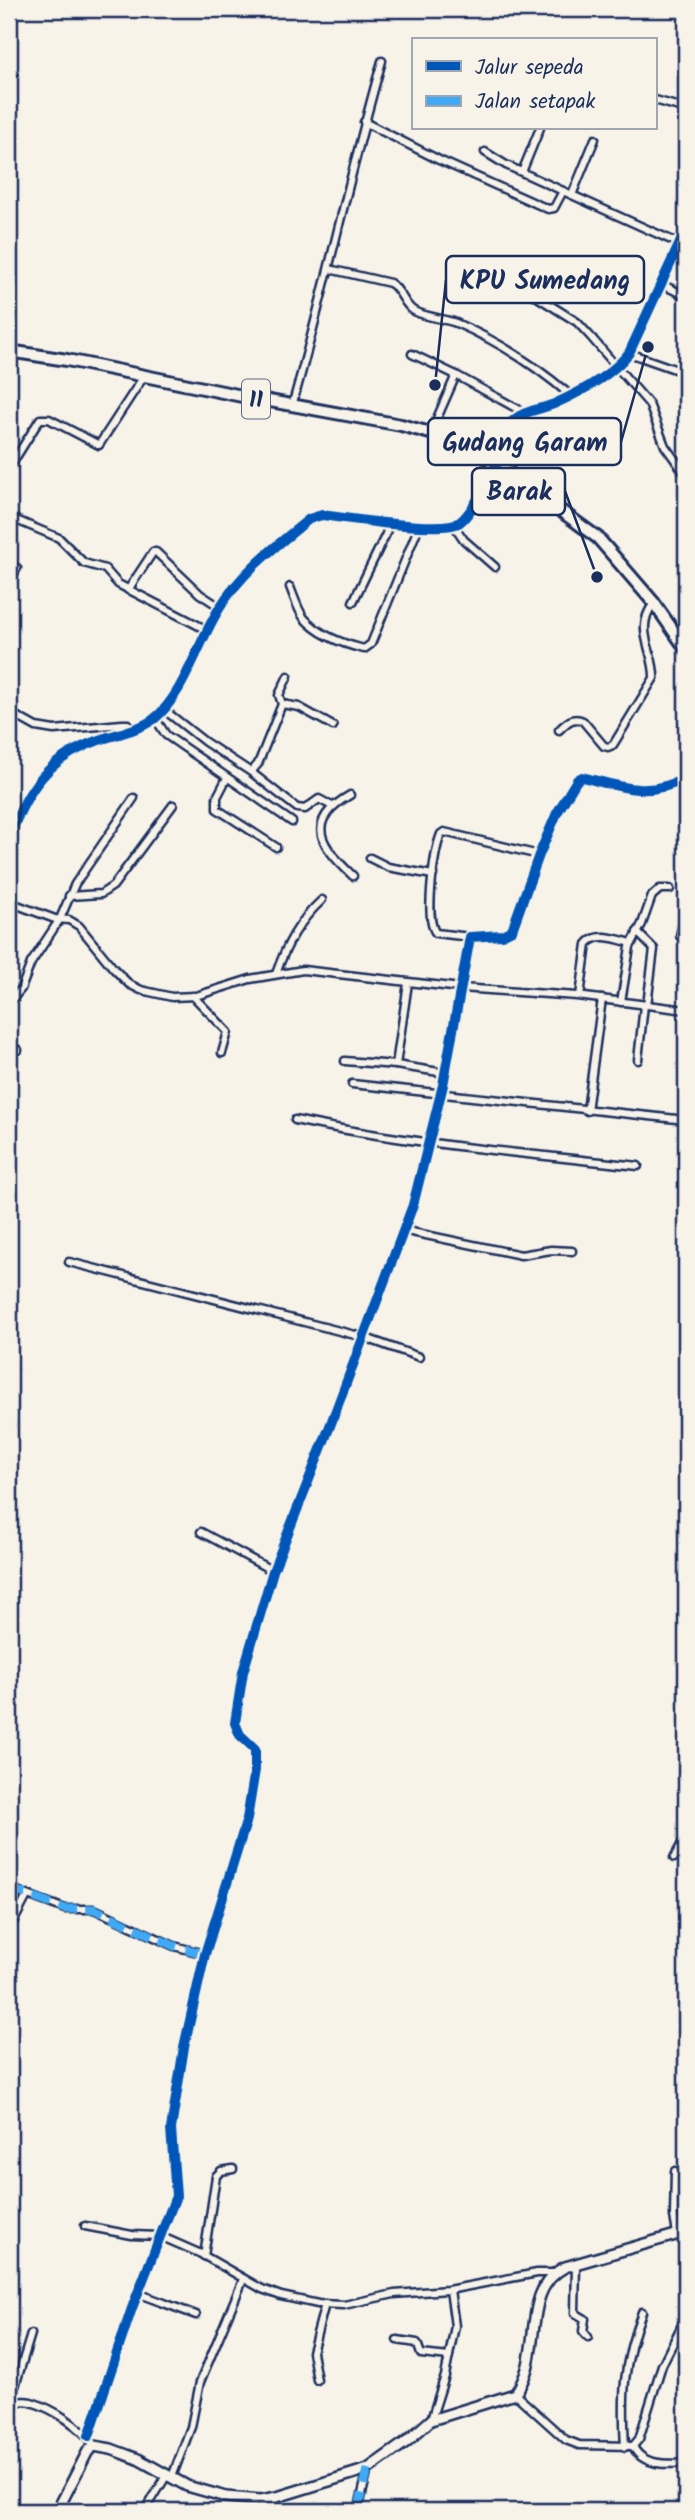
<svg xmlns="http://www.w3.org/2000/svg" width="695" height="2520" font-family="Kalam,sans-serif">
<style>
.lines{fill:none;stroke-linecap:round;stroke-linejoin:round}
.minor-casing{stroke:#1b2f5e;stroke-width:11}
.tertiary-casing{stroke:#1b2f5e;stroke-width:13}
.secondary-casing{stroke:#1b2f5e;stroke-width:14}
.trunk-casing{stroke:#1b2f5e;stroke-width:16}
.minor{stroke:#f7f3e8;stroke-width:6}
.tertiary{stroke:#f7f3e8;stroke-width:8}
.secondary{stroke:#f7f3e8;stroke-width:9}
.trunk{stroke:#f7f3e8;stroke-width:10}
.quiet{stroke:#3fa9f5;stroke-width:9;stroke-dasharray:18 9;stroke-linecap:butt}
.cycleway-casing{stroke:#f7f3e8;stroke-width:15}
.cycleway{stroke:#0057b8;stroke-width:10}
.labels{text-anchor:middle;stroke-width:6;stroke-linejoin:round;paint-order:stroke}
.shield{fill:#f7f3e8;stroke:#5d6a87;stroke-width:2}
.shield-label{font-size:23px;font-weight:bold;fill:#1b2f5e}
.leader{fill:none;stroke:#1b2f5e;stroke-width:2.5}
.callout-dot{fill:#1b2f5e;stroke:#f7f3e8;stroke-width:2.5}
.callout{fill:#f7f3e8;stroke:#1b2f5e;stroke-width:2.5}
.callout-label{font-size:26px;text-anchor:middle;font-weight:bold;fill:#1b2f5e}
</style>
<rect width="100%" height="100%" fill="#f7f3e8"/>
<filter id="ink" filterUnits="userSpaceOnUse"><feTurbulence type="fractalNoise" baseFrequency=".0143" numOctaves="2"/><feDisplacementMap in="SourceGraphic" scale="14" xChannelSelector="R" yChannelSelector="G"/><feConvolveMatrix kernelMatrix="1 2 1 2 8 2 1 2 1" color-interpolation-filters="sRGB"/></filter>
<g filter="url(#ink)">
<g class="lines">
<defs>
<g id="minor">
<polyline points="655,100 686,109"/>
<polyline points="364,122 439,160 548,209 554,208 563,191 680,244"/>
<polyline points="485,152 506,165 563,191"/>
<polyline points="522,172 540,128"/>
<polyline points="572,195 595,139"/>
<path d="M329 269 390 283C402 290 403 305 414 311 428 318 442 318 456 323 498 341 535 365 570 395"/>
<polyline points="504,276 577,322 590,336 649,404 665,446 686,475"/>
<polyline points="661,284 686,296"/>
<polyline points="629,353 686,373"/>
<polyline points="412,354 456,375 525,413"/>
<path d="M292 406C325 292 349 175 382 61"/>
<polyline points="431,432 456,375"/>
<polyline points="9,464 13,462 40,419 49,419 99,445 144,376"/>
<polyline points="9,517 59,538 84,563 105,569 118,584 207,630"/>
<polyline points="453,524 464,540 495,567"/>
<polyline points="9,583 17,568"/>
<path d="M290 587C294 597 298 610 304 618 319 635 343 644 364 649L371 644 419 526"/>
<polyline points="128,590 153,552 156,552 200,594 220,607"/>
<polyline points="353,602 386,534 389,522"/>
<polyline points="282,704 279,695 288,676"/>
<polyline points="163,709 205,742 251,772 258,764 282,704 299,707 333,726"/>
<polyline points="9,712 36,727 54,730 122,724 128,724 133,728"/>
<polyline points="155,718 166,735 292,822"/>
<path d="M559 730C566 723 572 716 583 721L604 746 608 747 613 745 654 678C655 651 633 630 654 603"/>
<polyline points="251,772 297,808 305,809 319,799 332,806"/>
<polyline points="227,778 217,797 217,809 276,847"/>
<path d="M350 795C302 822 322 847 353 876"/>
<polyline points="370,858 388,867 433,875"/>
<polyline points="69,896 101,894 113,886 173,805"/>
<polyline points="9,902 55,919 69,920 79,926 114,969 129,984 141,990 172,997 196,996 250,979 303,970 461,988 577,996 686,1010"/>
<polyline points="637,932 654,949 647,1005"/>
<polyline points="680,936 686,907"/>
<path d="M470 937 436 933C424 920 434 852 441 834L444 832 539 855"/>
<path d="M276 974C286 945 299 921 322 900"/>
<polyline points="193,996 228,1032 222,1053"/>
<path d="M580 996 587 944C597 931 617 939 631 943"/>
<polyline points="621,1002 630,947 642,924 652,896 660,889 670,889"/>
<polyline points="9,1003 21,989 31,963 60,919 75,884 134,798"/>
<polyline points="9,1045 18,1050"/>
<polyline points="638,1060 644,1005"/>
<polyline points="345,1061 396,1065 445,1073"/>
<polyline points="396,1065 408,983"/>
<polyline points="352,1084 686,1120"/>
<polyline points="587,1111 602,999"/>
<path d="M295 1120C408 1144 523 1153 638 1166"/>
<polyline points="402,1230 521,1255 551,1250 572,1251"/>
<polyline points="69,1262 363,1337 419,1357"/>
<polyline points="201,1532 273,1571"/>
<polyline points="674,1858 686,1836"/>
<polyline points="9,1888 65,1909 94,1909 174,1946 205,1954"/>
<polyline points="9,1930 27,1896"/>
<polyline points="675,2171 674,2216 677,2234"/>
<polyline points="85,2226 132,2235 160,2236 201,2254 262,2289 281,2296 318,2304 344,2305 394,2294 448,2290 537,2273 552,2273"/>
<polyline points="204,2256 216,2176 221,2171 233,2169"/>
<polyline points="576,2264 575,2313 585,2319 583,2331 588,2337"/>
<polyline points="137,2293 196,2315"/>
<polyline points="397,2340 417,2343 421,2354 449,2357"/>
<polyline points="317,2380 312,2352 325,2304"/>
<polyline points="515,2394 566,2440 579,2445 633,2446 639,2439 662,2365 686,2317"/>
<path d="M9 2403C16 2402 24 2400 31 2402 52 2408 83 2427 94 2446"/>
<polyline points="10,2403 31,2334"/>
<polyline points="431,2420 445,2376 455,2326 450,2290"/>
<path d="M89 2436 132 2308 176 2196 171 2129 184 2047 205 1954 247 1819 255 1770V1749L240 1735 235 1723 243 1672 273 1571 330 1426 413 1205 443 1085 470 937 502 935 512 930 539 855 557 813 577 780 582 777C622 787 648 798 686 778"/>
<path d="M633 2446C641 2465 666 2465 683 2463L686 2471"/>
<path d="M625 2447C622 2394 623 2363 642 2312"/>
<polyline points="172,2477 191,2427 200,2382 243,2280"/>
<polyline points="145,2511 167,2475"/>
<polyline points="358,2511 368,2469"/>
</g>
<path id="tertiary" d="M9 838C27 789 48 758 99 740 117 734 139 730 154 719 184 695 198 642 219 609 241 572 276 546 309 519L322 515C347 518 442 534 460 522 472 513 491 477 497 463 503 449 502 429 515 419 526 410 542 409 554 404 581 392 611 376 629 353L686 230"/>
<path id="secondary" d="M57 2511 88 2451 94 2446 111 2449 138 2459 187 2486 226 2497 261 2500 277 2497 368 2469 406 2442 431 2420 515 2394C545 2354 519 2290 565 2267L686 2232"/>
<polyline id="trunk" points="9,351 67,360 242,396 401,425 456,440 497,464 598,538 654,603 686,649"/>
</defs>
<!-- minor casing -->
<use href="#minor" class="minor-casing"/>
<!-- tertiary casing -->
<use href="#tertiary" class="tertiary-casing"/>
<!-- secondary casing -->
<use href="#secondary" class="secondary-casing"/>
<!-- trunk casing -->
<use href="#trunk" class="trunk-casing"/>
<!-- minor -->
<use href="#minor" class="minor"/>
<!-- tertiary -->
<use href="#tertiary" class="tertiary"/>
<!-- secondary -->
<use href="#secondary" class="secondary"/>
<!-- trunk -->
<use href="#trunk" class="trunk"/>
<!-- quiet -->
<g class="quiet">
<polyline points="9,1888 65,1909 94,1909 174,1946 205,1954"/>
<polyline points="358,2511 368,2469"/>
</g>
<defs>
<g id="cycleway">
<path d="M9 838C27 789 48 758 99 740 117 734 139 730 154 719 184 695 198 642 219 609 241 572 276 546 309 519L322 515C347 518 442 534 460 522 472 513 491 477 497 463 503 449 502 429 515 419 526 410 542 409 554 404 581 392 611 376 629 353L686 230"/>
<path d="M89 2436 132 2308 176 2196 171 2129 184 2047 205 1954 247 1819 255 1770V1749L240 1735 235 1723 243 1672 273 1571 330 1426 413 1205 443 1085 470 937 502 935 512 930 539 855 557 813 577 780 582 777C622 787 648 798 686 778"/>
</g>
</defs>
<!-- cycleway casing -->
<use href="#cycleway" class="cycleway-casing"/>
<!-- cycleway -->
<use href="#cycleway" class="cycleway"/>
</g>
</g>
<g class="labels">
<!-- shield labels -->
<rect class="shield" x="242" y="379.5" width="28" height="39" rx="5"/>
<g class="shield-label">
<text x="256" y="407">11</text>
</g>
</g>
<!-- callouts -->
<path class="leader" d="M435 385L446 280M648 347L621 442M597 577L565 491"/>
<g class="callout-dot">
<circle cx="435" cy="385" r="7"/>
<circle cx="648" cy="347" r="7"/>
<circle cx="597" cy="577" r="7"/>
</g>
<g class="callout">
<rect x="446" y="256" width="198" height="47" rx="7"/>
<rect x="428" y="418" width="193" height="47" rx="7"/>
<rect x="472" y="468" width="93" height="47" rx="7"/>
</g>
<g class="callout-label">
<text x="545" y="289">KPU Sumedang</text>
<text x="525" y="451">Gudang Garam</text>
<text x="519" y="500">Barak</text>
</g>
<!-- margin -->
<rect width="695" height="2520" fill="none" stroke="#f7f3e8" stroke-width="35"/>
<rect x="18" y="18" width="660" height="2485" fill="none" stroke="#1b2f5e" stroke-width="2.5" filter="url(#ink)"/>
<!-- legend -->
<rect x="412" y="38" width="245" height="91" fill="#f7f3e8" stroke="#9fa5b1" stroke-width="2"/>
<rect x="426" y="61" width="35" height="10" fill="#0057b8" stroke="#9fa5b1" stroke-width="2"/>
<text x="475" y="74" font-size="21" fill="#1b2f5e">Jalur sepeda</text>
<rect x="426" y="96" width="35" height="10" fill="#3fa9f5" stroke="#9fa5b1" stroke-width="2"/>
<text x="475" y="108" font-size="21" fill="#1b2f5e">Jalan setapak</text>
</svg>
